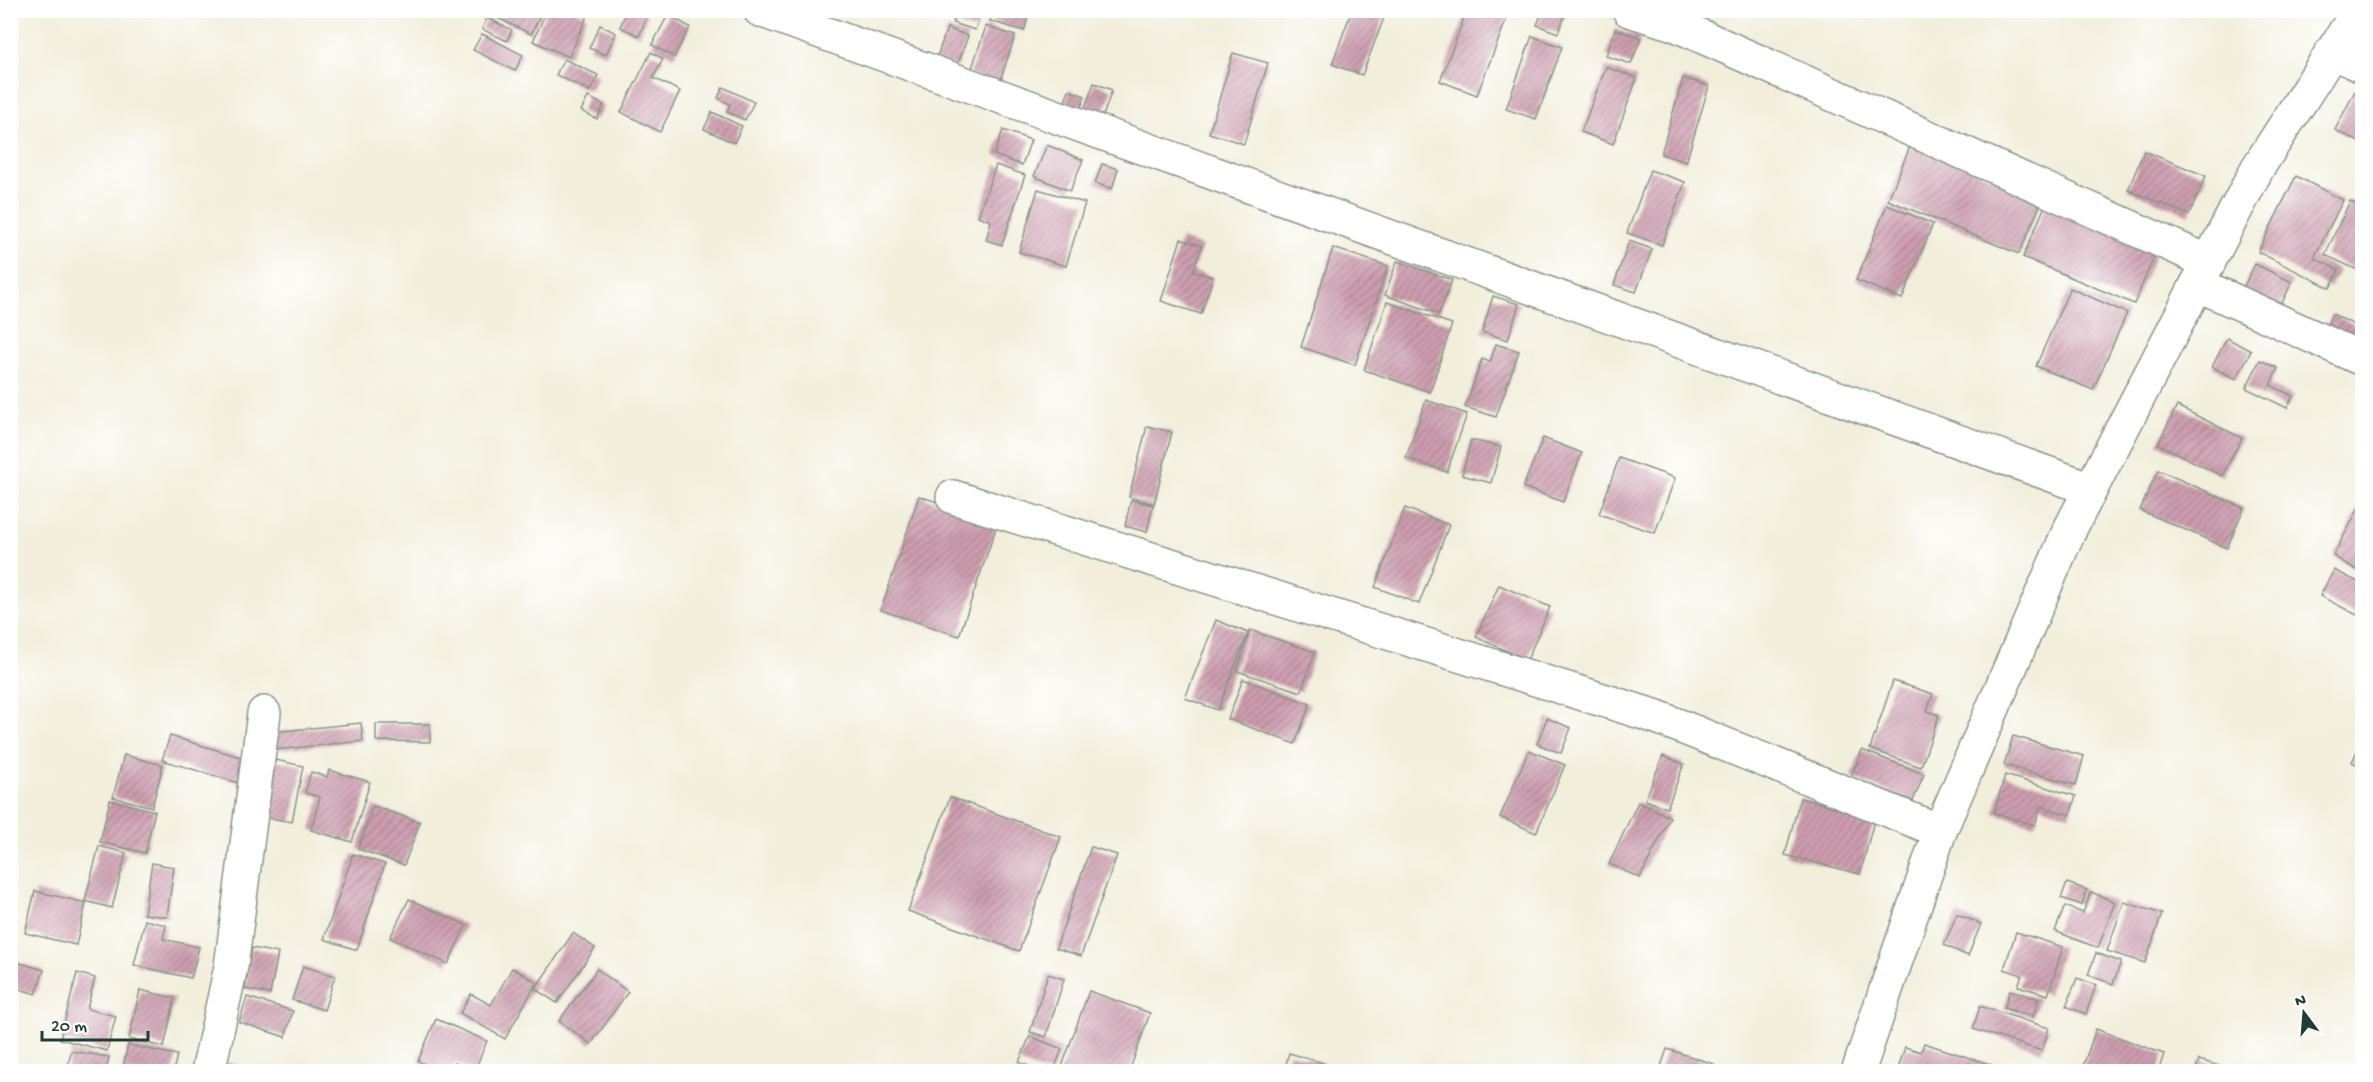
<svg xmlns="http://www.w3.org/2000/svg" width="2373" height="1082" font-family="'Gochi Hand',sans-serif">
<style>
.building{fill:url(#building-hatch)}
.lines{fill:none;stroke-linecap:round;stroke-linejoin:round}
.minor-casing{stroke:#889688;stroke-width:36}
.tertiary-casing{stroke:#889688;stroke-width:36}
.minor{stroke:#fff;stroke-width:33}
.tertiary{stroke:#fff;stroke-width:33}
</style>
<defs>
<pattern id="building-hatch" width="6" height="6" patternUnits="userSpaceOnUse" patternTransform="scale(1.5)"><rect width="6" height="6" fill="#cd9daf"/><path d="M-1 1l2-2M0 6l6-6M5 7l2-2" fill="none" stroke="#a6818f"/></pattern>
</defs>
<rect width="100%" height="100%" fill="#fff"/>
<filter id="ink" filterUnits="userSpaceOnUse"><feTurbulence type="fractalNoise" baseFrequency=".0167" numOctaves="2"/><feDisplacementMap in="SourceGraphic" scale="12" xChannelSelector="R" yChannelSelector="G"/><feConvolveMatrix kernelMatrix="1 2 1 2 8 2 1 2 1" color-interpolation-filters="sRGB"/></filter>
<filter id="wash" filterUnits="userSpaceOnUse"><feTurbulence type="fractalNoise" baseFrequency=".008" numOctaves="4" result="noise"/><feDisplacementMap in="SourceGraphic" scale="24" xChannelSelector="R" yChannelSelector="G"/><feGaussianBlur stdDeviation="1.35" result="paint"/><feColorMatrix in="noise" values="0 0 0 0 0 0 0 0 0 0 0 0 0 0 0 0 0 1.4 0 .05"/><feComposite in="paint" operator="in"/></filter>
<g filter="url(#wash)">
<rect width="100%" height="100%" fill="#f2eedb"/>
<g id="blocks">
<!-- building -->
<g class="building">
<polygon points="490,10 538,10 542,12 531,34 489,14"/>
<polygon points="547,10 574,10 587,16 569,57 533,41"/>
<polygon points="627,10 638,10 648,15 639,36 620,27"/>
<polygon points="957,10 982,10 975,30 953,23"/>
<polygon points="993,10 1030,10 1024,31 990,21"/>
<polygon points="1352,10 1387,10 1362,75 1332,64"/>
<polygon points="1467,10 1510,10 1477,95 1440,81"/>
<polygon points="1543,10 1567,10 1558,33 1537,25"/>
<polygon points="668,15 690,27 674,57 652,45"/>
<polygon points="487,18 512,30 507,41 482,29"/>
<polygon points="600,25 616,33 606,55 589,48"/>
<polygon points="986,26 1015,36 999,84 970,74"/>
<polygon points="947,28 968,36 957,67 936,60"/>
<polygon points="1615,29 1641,38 1631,64 1606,56"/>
<polygon points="482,34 523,55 515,71 473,50"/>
<polygon points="1532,36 1562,47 1536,119 1506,109"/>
<polygon points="651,52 663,59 653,78 680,91 660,132 621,112"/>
<polygon points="1233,53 1268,63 1244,144 1209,133"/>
<polygon points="564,59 598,75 590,91 556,75"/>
<polygon points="1606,67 1637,78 1613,144 1581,132"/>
<polygon points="1683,78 1709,86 1686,162 1661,154"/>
<polygon points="1094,83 1112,90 1102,119 1083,113"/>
<polygon points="723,87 754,102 745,120 727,112 730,104 718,98"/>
<polygon points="1069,90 1085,96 1079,113 1063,107"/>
<polygon points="2355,91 2362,95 2362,135 2359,142 2335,130"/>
<polygon points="588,97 604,105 597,119 581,111"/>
<polygon points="712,112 742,126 734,143 704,129"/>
<polygon points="1003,130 1031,140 1022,165 994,155"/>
<polygon points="1911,144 2043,198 2019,254 1888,200"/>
<polygon points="1047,145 1083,160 1070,191 1034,176"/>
<polygon points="2144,151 2206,176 2189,215 2128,190"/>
<polygon points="1102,164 1118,169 1112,189 1095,183"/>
<polygon points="996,165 1025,175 1002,245 986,240 991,221 978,216"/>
<polygon points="1650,170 1685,182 1662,245 1627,233"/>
<polygon points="2296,176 2343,200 2314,258 2339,270 2330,288 2258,252"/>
<polygon points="1038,189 1085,203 1066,266 1019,252"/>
<polygon points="2049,197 2159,245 2134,304 2023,257"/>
<polygon points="2350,201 2362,207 2362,272 2325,255"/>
<polygon points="1887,205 1933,224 1902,299 1856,280"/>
<polygon points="1181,239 1202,246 1193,271 1213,277 1201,314 1161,301"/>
<polygon points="1629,241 1652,249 1636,292 1614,285"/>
<polygon points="1333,248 1388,266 1355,365 1301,347"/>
<polygon points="1397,261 1452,280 1439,314 1385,295"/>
<polygon points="2255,264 2292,282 2279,309 2242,290"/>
<polygon points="2070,288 2127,313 2093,390 2036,366"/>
<polygon points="1493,296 1519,304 1508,340 1482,332"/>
<polygon points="1387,302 1452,324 1430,392 1364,370"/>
<polygon points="2332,314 2357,326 2349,342 2324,331"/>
<polygon points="2227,338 2251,351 2236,379 2212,367"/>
<polygon points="1496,344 1519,351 1496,417 1465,407 1482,359 1490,362"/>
<polygon points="2260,360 2278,368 2270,385 2293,396 2287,408 2246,388"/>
<polygon points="1426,400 1467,414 1447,472 1406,458"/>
<polygon points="2177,406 2242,438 2222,476 2158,444"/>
<polygon points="1147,426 1172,432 1154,504 1129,497"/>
<polygon points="1543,438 1582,453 1563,502 1523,487"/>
<polygon points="1471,440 1501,447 1491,483 1462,475"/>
<polygon points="1619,458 1675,478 1655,533 1599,514"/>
<polygon points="2158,470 2244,508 2227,548 2140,510"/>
<polygon points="919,496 998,522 959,636 881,610"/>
<polygon points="1131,500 1153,505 1147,532 1125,526"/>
<polygon points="2362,502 2362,573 2333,556"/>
<polygon points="1405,508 1449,525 1419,604 1375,587"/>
<polygon points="2334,570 2362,584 2362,609 2359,616 2320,596"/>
<polygon points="1499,585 1550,607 1527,660 1476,637"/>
<polygon points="1216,620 1248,633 1218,710 1185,698"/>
<polygon points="1250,630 1315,652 1301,692 1237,671"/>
<polygon points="1243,679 1310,704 1295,744 1228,719"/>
<polygon points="1893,681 1933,694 1927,711 1939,715 1921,767 1870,749"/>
<polygon points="1547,718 1571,728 1561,753 1537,744"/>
<polygon points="361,723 363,741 274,750 272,732"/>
<polygon points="376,724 430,724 430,742 376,741"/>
<polygon points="170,736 247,759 239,783 162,760"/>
<polygon points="2013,736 2084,756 2076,785 2004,765"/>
<polygon points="2362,740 2362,767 2352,762"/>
<polygon points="1529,750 1565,765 1536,833 1500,817"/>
<polygon points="1862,750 1924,774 1913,801 1851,777"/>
<polygon points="124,755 163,765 152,807 113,797"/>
<polygon points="1663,756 1684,764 1667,808 1645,800"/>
<polygon points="276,760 303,766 292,822 265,817"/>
<polygon points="329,770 370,782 352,842 311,830 320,797 305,793 311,772 327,777"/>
<polygon points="2005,775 2076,796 2070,815 2040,806 2035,825 1994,813"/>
<polygon points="950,797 1061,837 1019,951 908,911"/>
<polygon points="1800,798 1875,817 1860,874 1785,855"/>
<polygon points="110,800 155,811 145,853 100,842"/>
<polygon points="1638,802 1670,817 1640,878 1609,864"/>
<polygon points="373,806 420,822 404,865 358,849"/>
<polygon points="99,846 126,853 112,908 85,901"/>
<polygon points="1091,847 1117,855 1081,956 1056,948"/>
<polygon points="353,854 385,864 357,950 324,939"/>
<polygon points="152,863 174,867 167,917 144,914"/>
<polygon points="2067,883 2087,890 2082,905 2061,898"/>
<polygon points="35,891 86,903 76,945 25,933"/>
<polygon points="2091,892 2115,902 2098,948 2055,931 2065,906 2083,913"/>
<polygon points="409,899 466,925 448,964 390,938"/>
<polygon points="2124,902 2162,914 2145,963 2107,951"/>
<polygon points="1957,914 1981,924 1968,956 1944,945"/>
<polygon points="145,920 166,925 163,939 199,947 191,978 134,965"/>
<polygon points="2016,932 2063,947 2048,995 2018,986 2022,975 2004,969"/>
<polygon points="573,933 595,948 557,1003 535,989"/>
<polygon points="252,948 278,953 270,994 245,989"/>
<polygon points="2096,953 2121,962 2113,984 2088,975"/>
<polygon points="10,960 44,970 36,994 10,986"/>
<polygon points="303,966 335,976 324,1010 292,1000"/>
<polygon points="512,968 537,982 505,1039 460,1013 471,994 491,1005"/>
<polygon points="597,969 628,992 591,1044 559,1021"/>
<polygon points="77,973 95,978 87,1009 116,1016 107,1051 60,1039"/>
<polygon points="1048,974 1064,979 1046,1037 1030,1032"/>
<polygon points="2077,978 2096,985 2086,1014 2066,1006"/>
<polygon points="140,990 175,998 164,1047 129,1039"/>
<polygon points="2010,990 2039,999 2033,1017 2004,1008"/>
<polygon points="1089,991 1150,1013 1129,1072 1060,1072"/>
<polygon points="247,997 293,1011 285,1037 239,1022"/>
<polygon points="1980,1006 2049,1028 2042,1051 1973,1029"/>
<polygon points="436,1019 487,1041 474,1072 455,1063 452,1072 441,1072 418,1061"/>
<polygon points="2096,1029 2164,1054 2158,1072 2081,1072"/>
<polygon points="1030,1036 1062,1049 1053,1072 1043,1072 1019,1062"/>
<polygon points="1924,1043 2011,1071 2011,1072 1897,1072 1905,1047 1921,1052"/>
<polygon points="128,1045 177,1055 173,1072 122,1072"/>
<polygon points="1667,1049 1714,1064 1711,1072 1659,1072"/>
<polygon points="71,1051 109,1057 106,1072 67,1072"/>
<polygon points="1289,1053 1350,1071 1350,1072 1284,1072"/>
<polygon points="2199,1060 2226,1068 2225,1072 2195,1072"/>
<polygon points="226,1062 251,1068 250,1072 224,1072"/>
</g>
</g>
</g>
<g filter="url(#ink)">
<use href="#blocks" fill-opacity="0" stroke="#889688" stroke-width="1.5"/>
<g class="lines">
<defs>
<g id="minor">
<polyline points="760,10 2091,489"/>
<polyline points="1629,10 1674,24 2209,262"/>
<polyline points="2332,52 2362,66"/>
<polyline points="2197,284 2362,359"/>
<polyline points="953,497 1657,717 1940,831"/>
<polyline points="208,1072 231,967 264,713"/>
</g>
<polyline id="tertiary" points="1858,1072 1940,831 2069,531 2257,169 2359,10"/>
</defs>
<!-- minor casing -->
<use href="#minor" class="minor-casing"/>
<!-- tertiary casing -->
<use href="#tertiary" class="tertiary-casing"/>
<!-- minor -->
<use href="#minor" class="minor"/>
<!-- tertiary -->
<use href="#tertiary" class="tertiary"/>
</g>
</g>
<!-- margin -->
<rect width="2373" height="1082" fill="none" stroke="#fff" stroke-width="36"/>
<!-- north arrow -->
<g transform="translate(2304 1013) rotate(344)" stroke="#ffffff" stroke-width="4.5" paint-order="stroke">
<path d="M0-4.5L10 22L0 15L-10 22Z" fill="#1f3d34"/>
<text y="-9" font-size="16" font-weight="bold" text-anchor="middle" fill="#1f3d34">N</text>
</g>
<!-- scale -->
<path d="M42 1031v9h106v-9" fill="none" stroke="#1f3d34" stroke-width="3"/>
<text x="51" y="1031" font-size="18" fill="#1f3d34" stroke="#ffffff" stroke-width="4.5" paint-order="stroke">20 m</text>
</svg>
